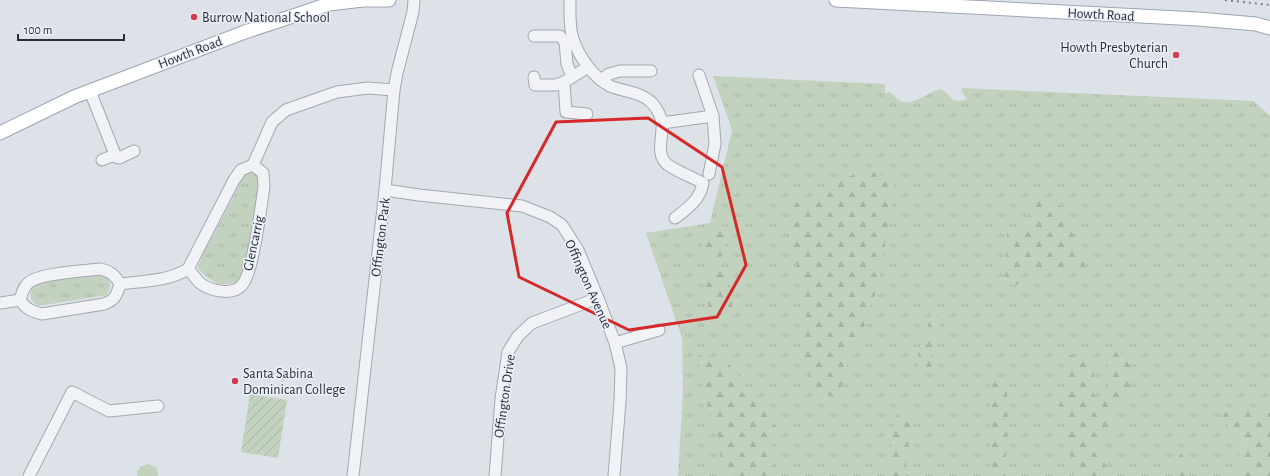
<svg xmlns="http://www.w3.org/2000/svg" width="1270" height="476" font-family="'Alegreya Sans',sans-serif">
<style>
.grass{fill:url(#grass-tufts)}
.forest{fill:url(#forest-firs)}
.garden{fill:url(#garden-furrows)}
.pitch{fill:#c3d2be}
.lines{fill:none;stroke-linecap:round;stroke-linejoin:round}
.minor-casing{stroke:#a2a8b2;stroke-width:13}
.major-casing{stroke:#9ca5b4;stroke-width:15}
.minor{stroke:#f0f2f6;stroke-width:11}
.major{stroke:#fff;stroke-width:13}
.rail{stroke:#768092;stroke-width:2;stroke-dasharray:2 4;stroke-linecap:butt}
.marked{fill:none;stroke:#d62828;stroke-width:3;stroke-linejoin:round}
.poi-dot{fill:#d33b52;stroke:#ecf0f5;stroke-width:1.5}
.labels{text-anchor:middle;stroke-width:3;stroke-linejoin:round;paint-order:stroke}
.street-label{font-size:14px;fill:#262f3f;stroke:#ecf0f5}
.poi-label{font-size:14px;fill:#262f3f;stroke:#ecf0f5;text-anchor:start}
</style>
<defs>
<pattern id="grass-tufts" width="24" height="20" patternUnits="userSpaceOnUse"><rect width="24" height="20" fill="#c3d2be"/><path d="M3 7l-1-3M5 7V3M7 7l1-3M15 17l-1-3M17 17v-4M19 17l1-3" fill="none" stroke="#a7b5a4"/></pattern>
<pattern id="forest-firs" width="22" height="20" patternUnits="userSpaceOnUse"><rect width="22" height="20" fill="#c3d2be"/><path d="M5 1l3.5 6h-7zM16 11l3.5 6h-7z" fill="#a7b5a4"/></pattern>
<pattern id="garden-furrows" width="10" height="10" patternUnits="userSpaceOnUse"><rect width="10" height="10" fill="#c3d2be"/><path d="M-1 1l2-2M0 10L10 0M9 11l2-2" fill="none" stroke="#a7b5a4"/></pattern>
</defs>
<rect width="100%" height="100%" fill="#dde1e8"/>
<!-- grass -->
<g class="grass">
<path d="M713 76 885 84V93L890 92C894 95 897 99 900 101 912 107 930 91 940 89 953 94 948 105 967 99L961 91 962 88 1254 101 1270 116V413L1254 410 1242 411 1235 432 1239 436 1245 440 1239 457 1242 464 1238 476H678L683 391 682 338 646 233 710 223 732 130Z"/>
<path d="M253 171 261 175 259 192 244 275 239 282C218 287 214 283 198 269L202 256 238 188 236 186C240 178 243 173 253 171Z"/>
<path d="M103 273C110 279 113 287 106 295L38 306 31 299V289L34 284Z"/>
</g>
<!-- forest -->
<g class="forest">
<polygon points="865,169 896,180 878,286 855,352 839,353 847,363 840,398 813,393 804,352 806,304 805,291 787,238 787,224 790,213 796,203"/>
<path d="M1039 200 1058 202 1089 270H1027L1022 275 1020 284C1014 286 1009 285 1005 281L1007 231C1031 232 1028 221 1031 202Z"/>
<polygon points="722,225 727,256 703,258 703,232"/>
<polygon points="728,270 733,314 709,316 705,274"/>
<polygon points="933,312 935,313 941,320 930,355 932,367 930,372 926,374 919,371 918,352 926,333 931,313"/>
<polygon points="1114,352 1124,355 1130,366 1130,398 1129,401 1117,401 1112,400 1113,412 1112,430 1100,448 1106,467 1099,476 1075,476 1059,402 1067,380 1066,363 1068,356 1085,356 1096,358 1092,386 1094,396 1104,399 1107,382 1108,363"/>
<polygon points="698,355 729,364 768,415 778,431 780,440 771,443 769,452 773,467 772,476 736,476 723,473 717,431 703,396"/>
<polygon points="991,380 1007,385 1008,431 1005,476 990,476 991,441"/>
<path d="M906 409 913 414 905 476H888L894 423C896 416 898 411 906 409Z"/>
<path d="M1254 409 1270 413V476H1238L1241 464 1239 457 1245 440C1237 435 1225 426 1223 417L1225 412 1228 410Z"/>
<polygon points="1179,454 1183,455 1186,476 1175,476"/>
</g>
<!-- garden -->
<polygon class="garden" points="250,394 287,400 278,458 241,452"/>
<!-- pitch -->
<polygon class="pitch" points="149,464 157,468 158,476 137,476 137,472 141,466"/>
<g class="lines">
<defs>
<g id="minor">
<path d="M570 0C570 13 569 27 573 39 579 57 593 77 610 86 624 92 640 91 652 103 657 108 662 118 662 125 663 138 655 155 668 165 678 172 692 177 703 183 700 200 688 208 675 218"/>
<polyline points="534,36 560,36 565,42 567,64 572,77"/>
<polyline points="699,75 713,116 715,144 709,174"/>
<polyline points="534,77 535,85 556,85 564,82"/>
<polyline points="601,80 609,74 620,71 651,71"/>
<polyline points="90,91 116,157"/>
<polyline points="587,114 566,112 564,82 588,67"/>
<polyline points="662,123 713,116"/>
<polyline points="102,160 112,156 119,158 134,151"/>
<polyline points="385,190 419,195 522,206 550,217 562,225 578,250 598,298 615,343 621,368 620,402 614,476"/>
<path d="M188 269C192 273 196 279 200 283 210 291 233 296 242 285 253 274 261 206 264 187L263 173 253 165"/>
<path d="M120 284C143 281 169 281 188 269L234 180 241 170 253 165 272 122 286 110 337 92 368 88 394 90"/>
<path d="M0 303 20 300C22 293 23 288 28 283 39 273 84 271 100 269 110 271 115 275 120 284 117 295 115 300 104 304L42 314C31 311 26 309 20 300"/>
<polyline points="615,343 659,330"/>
<polyline points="29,476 72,392 109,411 158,406"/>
<polyline points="353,476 385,190 394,90 397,73 413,12 414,0"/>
<polyline points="495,476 501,399 508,352 518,336 532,323 598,298"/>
</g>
<g id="major">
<polyline points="836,0 1198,19 1256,24 1270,28"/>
<polyline points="0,133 74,97 245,32 329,4 363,0 389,0"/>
</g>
</defs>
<!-- minor casing -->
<use href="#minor" class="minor-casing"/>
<!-- major casing -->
<use href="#major" class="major-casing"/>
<!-- minor -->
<use href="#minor" class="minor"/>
<!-- major -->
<use href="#major" class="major"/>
<!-- rail -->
<polyline class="rail" points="1225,0 1270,5"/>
</g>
<!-- marked area -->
<path class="marked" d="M648 118 722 167 746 265 717 317 629 330 519 277 507 213 556 122Z"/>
<!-- markers -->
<g class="poi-dot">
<circle cx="194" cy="17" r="4"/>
<circle cx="1176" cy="55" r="4"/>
<circle cx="235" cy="381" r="4"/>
</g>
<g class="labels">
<!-- street labels -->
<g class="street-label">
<text transform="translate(1101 14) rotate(3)" y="5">Howth Road</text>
<text transform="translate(190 52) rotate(-21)" y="5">Howth Road</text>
<text transform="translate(380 237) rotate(-83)" y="5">Offington Park</text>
<text transform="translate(253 243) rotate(-78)" y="5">Glencarrig</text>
<text transform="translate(589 284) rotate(66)" y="5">Offington Avenue</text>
<text transform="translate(504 396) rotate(-82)" y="5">Offington Drive</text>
</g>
<!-- poi labels -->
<g class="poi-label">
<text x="202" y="22">Burrow National School</text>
<text x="1168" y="52" text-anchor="end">Howth Presbyterian<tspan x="1168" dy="16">Church</tspan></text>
<text x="243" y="378">Santa Sabina<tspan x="243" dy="16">Dominican College</tspan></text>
</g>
</g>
<!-- scale -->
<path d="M18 34v6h106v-6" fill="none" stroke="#262f3f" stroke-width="2"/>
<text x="24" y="34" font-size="12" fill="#262f3f" stroke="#ecf0f5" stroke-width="3" paint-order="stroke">100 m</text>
</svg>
